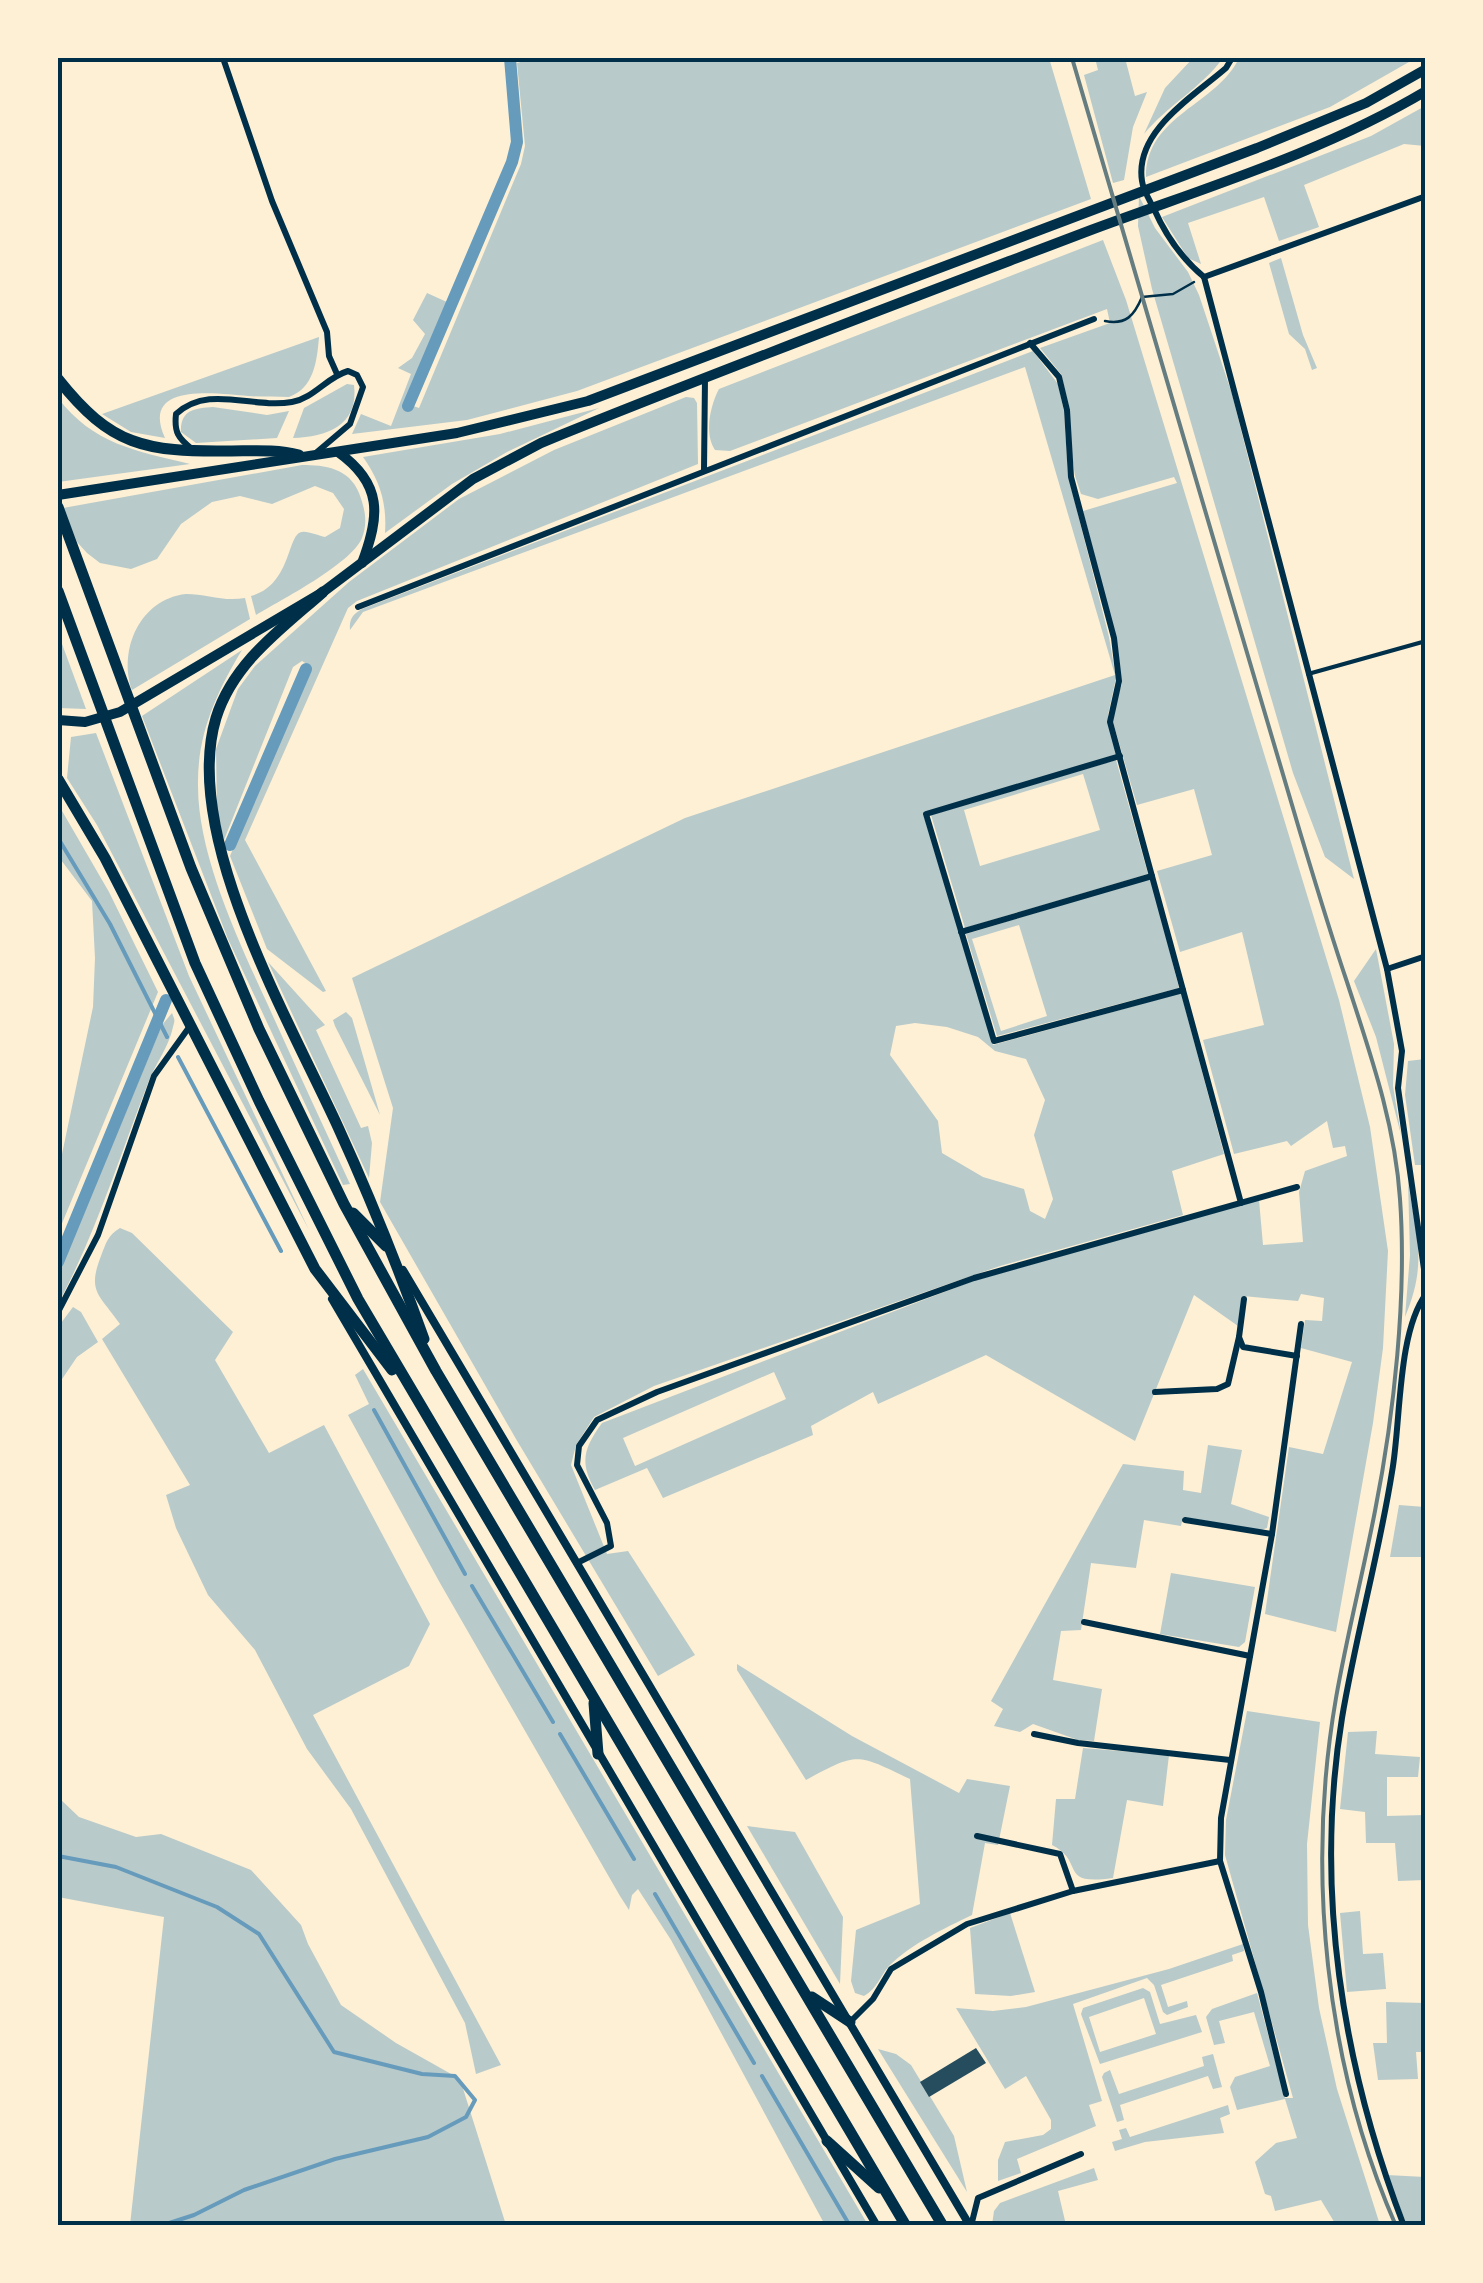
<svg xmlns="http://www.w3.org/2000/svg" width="1483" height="2283" font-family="'Golos Text',sans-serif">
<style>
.green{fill:#b9caca;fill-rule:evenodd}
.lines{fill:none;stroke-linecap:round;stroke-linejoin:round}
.stream{stroke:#669bbc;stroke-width:4}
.canal{stroke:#669bbc;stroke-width:12}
.building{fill:#264d5e}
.path{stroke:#003049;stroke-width:2.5}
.service{stroke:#003049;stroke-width:4}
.minor{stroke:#003049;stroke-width:6}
.tertiary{stroke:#003049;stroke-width:8}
.primary{stroke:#003049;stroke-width:10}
.trunk{stroke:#003049;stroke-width:11}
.rail{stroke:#657d81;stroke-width:4}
.neatline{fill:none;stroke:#003049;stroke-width:4}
</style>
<rect width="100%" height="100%" fill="#fdf0d5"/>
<!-- green -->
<g class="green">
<polygon points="535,58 1049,58 1091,199 577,391 467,420 352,434 361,414 391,426 411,374 398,368 412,358 425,334 413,320 427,293 449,303 405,403 419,408 521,164 525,146 517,63"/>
<polygon points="1095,58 1125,58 1135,96 1147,92 1133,127 1124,180 1113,183 1084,75 1098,70"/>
<path d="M1193 58H1223C1202 87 1167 106 1144 134L1165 88Z"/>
<path d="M1239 58H1416L1330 107 1146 177C1146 115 1217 105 1239 58Z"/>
<polygon points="1425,106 1425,146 1404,144 1304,185 1319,227 1279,241 1264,197 1188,223 1201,264 1188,258 1162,217 1371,136"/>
<polygon points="1139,196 1155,228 1188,272 1199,295 1232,394 1354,879 1325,857 1293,773 1152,289 1138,226"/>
<path d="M1103 240 1126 300 1339 1000 1370 1127 1388 1251 1383 1348 1373 1423 1336 1632 1265 1614 1289 1447 1323 1454 1352 1362 1301 1348 1305 1320 1322 1321 1324 1298 1301 1294 1298 1301 1243 1296 1238 1326 1194 1295 1135 1441 986 1355 878 1404 873 1392 811 1426 813 1435 663 1498 647 1468 595 1490C579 1462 584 1448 602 1423L973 1281 1259 1200 1263 1245 1303 1242 1299 1192 1305 1171 1347 1156 1345 1146 1333 1148 1327 1121 1291 1146 1287 1141 1234 1154 1203 1040 1264 1025 1242 932 1180 952 1157 871 1212 855 1194 789 1137 805 1113 722 1114 706 1122 684 1115 635 1083 511 1177 483 1174 477 1098 499 1081 494 1075 476 1070 441V410L1061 374 1040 348 1110 323 1107 309 730 451 715 450C704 434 710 406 719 389ZM774 1372 786 1399 635 1466 623 1438Z"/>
<polygon points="1281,258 1303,335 1317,368 1312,370 1305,349 1289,334 1269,263"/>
<path d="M319 337C317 361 314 388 289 397 276 397 262 397 248 396 218 394 139 381 165 438L131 432 102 414Z"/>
<path d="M1033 351 1058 384 1064 411 1068 475 1109 637 1116 678 1108 715 1117 755 923 813 993 1045 1181 993 1224 1154 1172 1171 1183 1215 1000 1266 654 1386 594 1417 576 1445 571 1465 607 1554 628 1551 695 1655 658 1676 516 1439 380 1202 393 1108 352 978 685 818 1115 675 1025 367 363 612 350 630C349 619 353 614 362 609ZM915 1023 947 1027 978 1037 995 1051 1026 1059 1045 1100 1034 1135 1053 1199 1045 1219 1030 1211 1024 1189 983 1177 942 1153 938 1121 890 1055 896 1026Z"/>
<path d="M347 384 354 385C359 426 326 437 293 438L304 408Z"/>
<polygon points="686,397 694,398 697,403 698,464 357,601 348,608 245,840 326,991 323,992 267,949 230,856 310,666 302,661 293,667 224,840 217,810 216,749 238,689 255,666 349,582 459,499 554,450"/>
<path d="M58 398C93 444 136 451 190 464L58 482Z"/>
<path d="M213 407 267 415 289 411 277 438 196 443 181 432C180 410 195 408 213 407Z"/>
<path d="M599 408 507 452 452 484 385 533C387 503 380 481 363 457L500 434Z"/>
<path d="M302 465C325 465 349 468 359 493 365 509 368 522 362 538 351 564 281 600 256 615L251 596C292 585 287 533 302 532 308 531 319 536 325 537L340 528 344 509 333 493 315 486 272 504 240 496 212 502 181 524 157 559 131 569 100 563 87 553 77 542 63 508Z"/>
<path d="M186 594C206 594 224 602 245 598L250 619 132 690C118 650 140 599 186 594Z"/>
<polygon points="58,633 86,709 58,708"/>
<path d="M242 650C216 693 197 735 198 786 198 855 238 940 267 1003 294 1063 322 1123 350 1184L343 1185 228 939 142 716Z"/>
<polygon points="96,733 189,976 309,1230 97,825 67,778 71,737"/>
<path d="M1116 760 1148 874 965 928 931 815ZM1083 774 1100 830 980 866 964 810Z"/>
<polygon points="58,804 109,892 158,992 58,1233 58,1173 93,1007 95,958 92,901 58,856"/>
<path d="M1151 878 1179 988 997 1036 966 934ZM1019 925 1047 1016 1001 1031 972 939Z"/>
<polygon points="1376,949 1394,1044 1393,1086 1401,1135 1376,1037 1354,981"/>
<polygon points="268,962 325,1025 316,1030 361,1128 368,1126 372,1143 369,1178"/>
<polygon points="346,1012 352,1018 380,1115 335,1026 333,1020"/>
<path d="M172 1013C175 1021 175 1019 173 1027 169 1047 155 1064 148 1083 119 1158 96 1233 58 1304V1275L162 1025Z"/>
<polygon points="1425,1059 1425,1165 1415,1165 1405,1095 1408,1061"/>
<path d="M1408 1181C1416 1237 1428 1262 1405 1317L1410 1255Z"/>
<path d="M120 1228 132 1233 233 1332 215 1360 269 1453 324 1425 430 1624 409 1666 313 1715 501 2065 476 2074 465 2023 351 1809 307 1749 255 1650 208 1595 176 1528 166 1495 190 1485 102 1339 120 1324C99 1294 87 1292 101 1256 106 1243 108 1235 120 1228Z"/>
<polygon points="73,1307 81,1312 98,1342 77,1357 58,1385 58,1327"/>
<polygon points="363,1369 868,2225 825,2225 671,1940 638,1889 632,1895 629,1910 620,1896 440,1583 348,1415 369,1404 355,1375"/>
<polygon points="1208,1445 1242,1450 1231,1504 1269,1517 1267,1528 1261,1530 1183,1517 1181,1526 1144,1520 1136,1568 1091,1563 1081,1630 1061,1631 1053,1680 1102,1689 1094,1741 1078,1740 1033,1724 1020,1732 994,1726 1003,1709 991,1701 1123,1464 1184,1471 1183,1490 1201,1493"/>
<polygon points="1399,1505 1425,1507 1425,1557 1390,1557"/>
<polygon points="1171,1573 1255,1587 1245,1642 1239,1647 1160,1634"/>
<path d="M737 1664 852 1736 959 1793 967 1779 1010 1786 998 1845 985 1843 972 1915C945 1928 911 1944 889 1966 880 1976 877 1989 864 1996L855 1993 851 1981 856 1930 920 1904 910 1779C857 1754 859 1751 806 1780L737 1670Z"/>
<polygon points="1247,1711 1320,1722 1307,1844 1308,1925 1319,2008 1337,2089 1380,2225 1336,2225 1321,2200 1275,2211 1271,2196 1265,2194 1255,2162 1276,2143 1297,2138 1285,2099 1237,2110 1230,2087 1235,2077 1270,2066 1254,2012 1219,2021 1225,2043 1214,2045 1206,2017 1212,2009 1257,1993 1285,2098 1293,2098 1225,1855 1226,1820"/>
<polygon points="1377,1731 1375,1754 1420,1757 1418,1777 1387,1777 1387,1816 1425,1815 1425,1880 1398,1881 1395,1843 1366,1843 1365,1812 1340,1809 1348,1732"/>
<path d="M1083 1748 1169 1755 1163 1806 1127 1800 1113 1878C1057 1886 1086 1862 1052 1845L1056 1799H1075Z"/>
<polygon points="58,1797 79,1817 136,1837 161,1834 251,1870 301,1925 308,1944 341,2005 396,2043 460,2079 506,2225 130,2225 164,1917 58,1897"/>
<polygon points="747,1826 795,1832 843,1917 840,1984"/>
<polygon points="1360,1911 1363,1954 1383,1953 1386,1989 1347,1992 1340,1913"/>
<polygon points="1010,1913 1035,1992 1011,1996 975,1994 970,1928"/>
<polygon points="1243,1944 1244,1951 1232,1955 1233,1961 1161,1985 1168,2007 1187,2001 1188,2007 1167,2015 1163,2012 1154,1985 1147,1978 1073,2004 1102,2101 1089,2105 1096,2126 1017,2159 1021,2173 998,2181 998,2160 1005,2142 1043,2135 1051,2129 1051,2120 1026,2076 1005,2089 956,2008 993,2011 1026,2007 1169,1969"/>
<path d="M1143 1988 1150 1992 1160 2024 1196 2015 1202 2032 1100 2064 1081 2014 1083 2008ZM1144 1998 1156 2034 1100 2052 1089 2017Z"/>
<polygon points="1386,2002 1425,2003 1425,2052 1416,2052 1418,2079 1378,2080 1373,2043 1387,2043"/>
<polygon points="878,2049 896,2054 911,2065 954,2136 967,2192"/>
<polygon points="1213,2054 1222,2087 1213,2089 1208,2076 1120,2105 1124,2120 1117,2122 1102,2077 1104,2073 1110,2070 1119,2094 1204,2066 1202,2057"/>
<polygon points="1228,2105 1230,2114 1220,2118 1224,2133 1145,2142 1115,2151 1112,2142 1122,2139 1119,2130 1126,2128 1130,2137"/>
<polygon points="1094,2168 1098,2180 1058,2191 1066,2225 992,2225 994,2211 1000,2203"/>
<polygon points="1387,2175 1425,2177 1425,2225 1407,2225"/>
</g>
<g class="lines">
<!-- stream -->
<g class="stream">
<polyline points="58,838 110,924 167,1037"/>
<polyline points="178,1057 281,1251"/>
<polyline points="374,1410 465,1574"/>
<polyline points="472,1586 553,1722"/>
<polyline points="560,1734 634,1859"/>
<polyline points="58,1856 116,1867 217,1907 259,1934 334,2052 422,2074 455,2076 475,2100 466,2117 428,2137 335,2159 244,2190 194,2215 160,2226"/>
<polyline points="655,1894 754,2063"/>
<polyline points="762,2076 850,2226"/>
</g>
<!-- canal -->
<g class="canal">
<polyline points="408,406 512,162 517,142 510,58"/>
<polyline points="230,845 306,669"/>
<polyline points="58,1262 166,1000"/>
</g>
</g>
<!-- building -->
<polygon class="building" points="976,2048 986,2063 929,2097 920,2082"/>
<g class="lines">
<!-- path -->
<path class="path" d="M1105 321C1126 325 1134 316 1142 297L1173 294 1194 282"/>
<!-- service -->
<polyline class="service" points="1308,674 1426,641"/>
<!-- minor -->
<g class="minor">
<polyline points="223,58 272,201 327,332 329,356 337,374"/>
<polyline points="1204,277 1387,969 1402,1051 1398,1088 1426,1283"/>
<path d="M1204 277C1181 258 1166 236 1154 209 1150 201 1143 190 1142 181 1134 131 1194 96 1226 68L1232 58"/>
<polyline points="1204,277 1426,196"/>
<polyline points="1030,343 1059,377 1067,410 1071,477 1114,638 1119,681 1110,722 1241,1203"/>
<path d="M192 449C178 438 174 432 176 414 209 384 251 409 292 402 314 398 327 377 348 371L357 375 363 387 350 424 317 452"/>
<polyline points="704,470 705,378"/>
<polyline points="358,607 1094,319"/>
<polyline points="1120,756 926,814 994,1041 1183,990"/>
<polyline points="961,932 1152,876"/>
<polyline points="1387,969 1426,956"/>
<polyline points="1244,1299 1239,1337 1243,1347 1297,1356"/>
<polyline points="58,1312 98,1235 154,1076 190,1026"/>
<polyline points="1155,1392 1217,1389 1228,1384 1239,1337"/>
<polyline points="1185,1520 1272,1534"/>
<polyline points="577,1563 611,1546 607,1523 577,1465 579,1446 597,1420 657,1392 974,1278 1297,1187"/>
<polyline points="1084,1622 1250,1656"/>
<polyline points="1034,1734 1078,1743 1230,1760"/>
<polyline points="977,1836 1060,1854 1073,1891"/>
<polyline points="850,2022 873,1999 891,1969 967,1924 1073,1891 1220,1861"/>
<polyline points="1286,2094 1261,1992 1220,1861 1221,1818 1272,1534 1301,1324"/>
<polyline points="971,2226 978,2198 1081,2154"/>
<path d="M1404 2226C1342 2065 1314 1889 1342 1718 1356 1635 1379 1554 1392 1472 1401 1423 1397 1333 1426 1294"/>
</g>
<!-- tertiary -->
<g class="tertiary">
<polyline points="403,1270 970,2226"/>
<polyline points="332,1299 877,2226"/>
</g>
<!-- primary -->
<g class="primary">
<path d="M338 452C383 484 380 516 362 563"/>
<polyline points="58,495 457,433 588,401 1257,148 1366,103 1426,69"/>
<path d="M58 720 85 722 120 712 323 592 473 479 541 443C723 369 907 300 1091 230 1204 188 1322 153 1426 91"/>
</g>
<!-- trunk -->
<g class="trunk">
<path d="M58 379C111 446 145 452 229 451 252 451 276 449 299 455"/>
<polyline points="58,507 191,868 259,1029 344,1204 436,1371 943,2226"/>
<polyline points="58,591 195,963 259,1101 358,1299 906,2226"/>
<path d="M323 592C281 629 233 663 216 718 181 834 289 1020 338 1127 370 1197 398 1267 424 1339"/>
<polyline points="58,779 105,858 315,1269 392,1370"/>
<polyline points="353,1213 386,1246"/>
<polyline points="594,1703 598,1754"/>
<polyline points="812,1997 850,2022"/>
<polyline points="827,2141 879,2188"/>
</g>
<!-- rail -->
<path class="rail" d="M1072 58C1147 316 1224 574 1300 832 1315 882 1330 932 1347 982 1370 1053 1395 1123 1400 1199 1407 1296 1394 1415 1375 1511 1363 1573 1347 1635 1336 1698 1306 1871 1325 2064 1396 2226"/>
</g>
<!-- border -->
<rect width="1483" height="2283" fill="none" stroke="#fdf0d5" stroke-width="120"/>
<rect x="60" y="60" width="1363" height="2163" class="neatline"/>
</svg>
